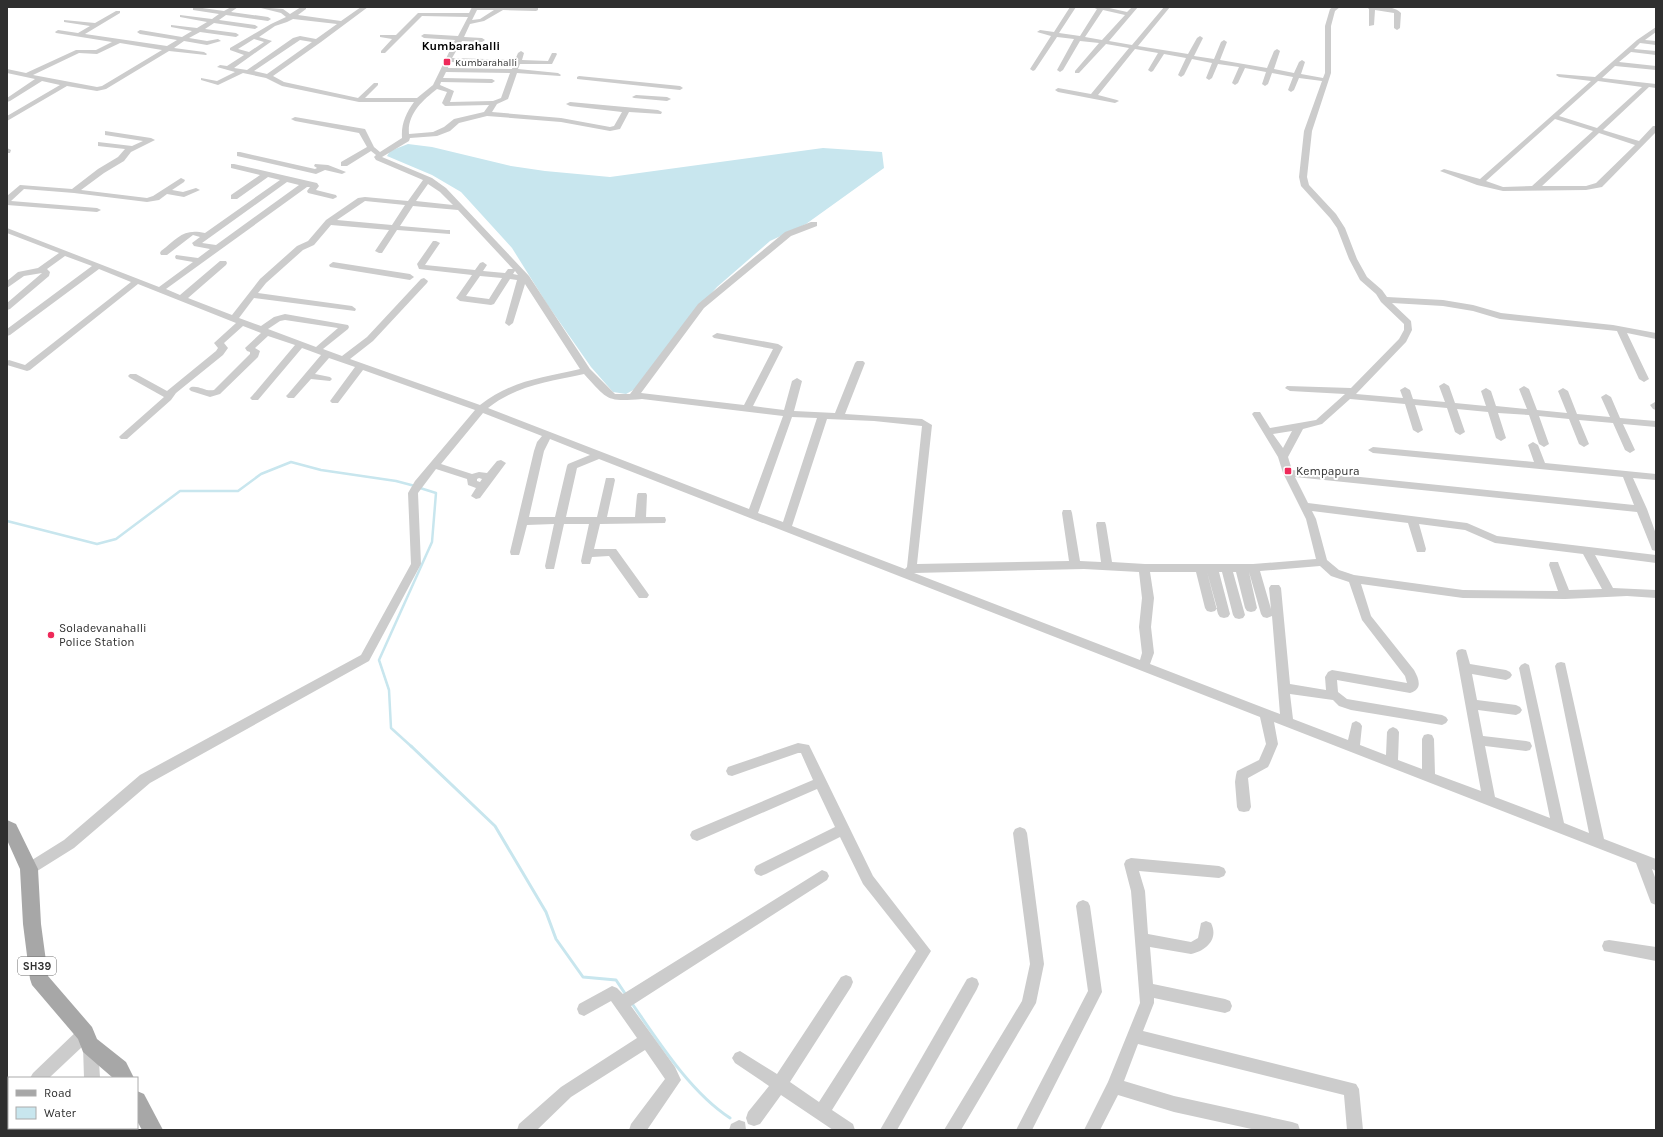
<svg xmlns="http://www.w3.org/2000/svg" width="1663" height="1137" font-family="Karla,sans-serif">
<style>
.water{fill:#c8e6ee}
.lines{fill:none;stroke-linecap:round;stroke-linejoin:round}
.stream-far1{stroke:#c8e6ee;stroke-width:2.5}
.stream{stroke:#c8e6ee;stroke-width:3}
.minor{fill:#ccc;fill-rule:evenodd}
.major{fill:#a7a7a7;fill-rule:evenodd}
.poi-dot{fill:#ee2959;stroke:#fff;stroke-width:1.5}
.labels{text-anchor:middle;stroke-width:4;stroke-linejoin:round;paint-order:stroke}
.far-poi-label{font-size:10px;fill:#2f2f2f;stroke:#fff;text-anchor:start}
.shield{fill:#fff;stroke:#6d6d6d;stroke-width:1}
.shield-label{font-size:11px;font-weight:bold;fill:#2f2f2f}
.far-quarter-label{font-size:12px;font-weight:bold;fill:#000;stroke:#fff}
.poi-label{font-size:12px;fill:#2f2f2f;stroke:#fff;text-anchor:start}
</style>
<rect width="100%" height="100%" fill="#fff"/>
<!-- water -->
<polygon class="water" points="408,144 432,147 511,166 545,171 610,177 823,148 882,152 884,168 806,224 770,241 717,287 684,324 635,389 626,394 613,392 591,367 547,304 512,248 461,192 432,175 387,156 390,151"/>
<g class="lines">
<!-- stream-far1 -->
<g class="stream-far1">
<polyline points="7,521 97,544 116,539 180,491 238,491 261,474 291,462 321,470 396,481 415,486"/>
<polyline points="412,747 391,728 389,690 379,660 432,542 436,493 420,488"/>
</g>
<!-- stream -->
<g class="stream">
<polyline points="411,746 495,826 546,912 556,939 583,977 616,980 626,995"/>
<path d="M631 1002C658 1041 690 1092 730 1118"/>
</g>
<!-- minor -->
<g class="minor">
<path d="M195 7 224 11 231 7H238L231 12 268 17 271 19 268 21 226 15 219 20 255 25 258 27 255 29 214 23 205 29 236 33 239 35 236 37 200 32 189 38 207 41 218 39 221 41 207 45 184 41 174 48 204 52 207 54 206 55 169 51 106 89 97 91 67 86 7 121V116L60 85 42 81 10 101 7 102V98L35 79 7 73V69L26 73 76 50H96L112 42 56 33 55 32 58 30 78 33 90 26 64 22V20L95 23 116 11H120V13L85 34 167 46 177 40 140 34 137 32 140 30 182 37 192 31 171 27V25L197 28 207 22 180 17V15L212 19 219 14 193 10V8ZM120 43 162 50 102 86 97 87 33 75 79 53 97 54Z"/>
<path d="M257 7 283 9 290 14 301 7H306V9L298 15 341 21 361 7H368L321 42 273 76 284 82 358 98 374 83H378V85L365 98H417L433 85 455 40 424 38 421 36 424 34 458 36 468 17 422 16 385 53H381V51L392 39 380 37V35H396L418 13H469L472 7 538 8V10L536 11 503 10 484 21 470 24 464 37 482 38 485 40 482 42 462 41 452 58 515 60 518 53 521 51 524 53 522 60 548 61 552 53H556L557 54 552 64H520L518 69 558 73 561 75 560 76 517 73 508 99 497 104 492 112 561 118 610 127 614 126 622 112 570 106 566 104 570 102 658 110 662 112 661 114 629 112 620 129 610 131 561 122 487 116 459 123 450 131 437 136 410 138 409 141 382 157 432 178 446 188 529 276 590 369 615 394H630L698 304 785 232 811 222H817V226L791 236 704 308 641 393 744 405 773 349 714 338 712 336 717 333 778 344 783 347 753 406 784 410 792 381 797 378 802 381 794 411 835 413 855 363 857 361H863L865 363 845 414 922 419 932 425 917 564 1069 561 1062 513 1063 510H1071L1072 513 1080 561 1101 562 1096 525 1097 522H1105L1106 525 1112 562 1145 564H1253L1316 559 1306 519 1283 473 1278 457 1252 414 1254 412H1260L1270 428 1316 420 1345 394 1290 391 1285 388 1287 386 1351 388 1399 339 1404 330V324L1381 302 1376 294 1360 280 1349 259 1337 228 1330 218 1301 186 1299 177 1304 131 1322 81 1299 78 1294 90 1291 92 1288 90 1293 77 1272 73 1268 84 1265 86 1262 84 1266 72 1245 68 1238 83 1235 85 1232 83 1239 67 1218 64 1212 78 1209 80 1206 78 1212 63 1192 59 1184 75 1181 77 1178 75 1186 58 1164 54 1153 71 1151 72 1148 70 1158 53 1135 49 1098 95 1117 100 1119 101 1115 103 1058 92 1055 90 1058 88 1091 94 1129 48 1106 44 1079 73H1075V71L1099 43 1080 41 1063 70 1060 72 1057 70 1074 39 1057 37 1035 70 1033 71 1030 69 1051 36 1037 32 1040 30 1054 32 1070 7H1076L1059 33 1080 36 1097 9 1092 7H1105L1127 12 1132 7H1138L1109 41 1132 45 1164 7H1170L1138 46 1188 54 1197 38 1200 36 1203 38 1194 56 1214 59 1221 42 1224 40 1227 42 1220 60 1267 68 1274 51 1277 49 1280 51 1274 69 1294 73 1299 62 1302 60 1305 62 1301 74 1323 78 1325 73V26L1330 9 1333 7H1340L1335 11 1331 26V73L1312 131 1307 177 1309 185 1336 214 1345 228 1357 259 1367 277 1382 290 1387 297 1443 300 1473 305 1501 313 1613 325 1656 333V339L1627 333 1649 379 1644 382 1639 379 1617 331 1500 319 1473 311 1443 306 1392 303 1411 321 1412 330 1406 342 1356 394 1403 398 1400 390 1405 387 1410 390 1413 399 1445 402 1439 386 1444 383 1449 386 1455 403 1486 406 1481 391 1486 388 1491 391 1496 406 1527 409 1519 389 1524 386 1529 389 1537 410 1567 413 1558 391 1563 388 1568 391 1577 414 1610 417 1601 397 1606 394 1611 397 1620 418 1656 421V427L1623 424 1635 450 1630 453 1625 450 1613 423 1579 420 1589 444 1584 447 1579 444 1569 419 1539 416 1549 444 1544 447 1539 444 1529 415 1498 413 1506 438 1501 441 1496 438 1488 412 1457 409 1465 432 1460 435 1455 432 1447 408 1415 405 1423 430 1418 433 1413 430 1405 404 1350 399 1322 424 1303 429 1288 457 1292 470 1634 505 1623 477 1373 453 1368 450 1373 447 1534 462 1528 445 1533 442 1538 445 1545 463 1656 474V480L1633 478 1647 509 1656 534V551L1652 550 1651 547 1637 512 1295 477 1308 503 1467 523 1497 536 1656 555V563L1595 555 1613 588 1656 590V598L1627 596 1565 599 1463 598 1361 584 1371 616 1414 670C1419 679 1423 689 1410 693L1337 680 1338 692 1347 699 1442 715 1446 717 1448 720 1446 723 1442 725 1351 710 1339 706 1333 700 1290 694 1293 719 1348 740 1352 723 1356 721 1360 723 1362 726 1360 745 1386 755 1387 732 1389 729 1393 727 1397 729 1399 732 1398 760 1422 769V739L1424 735 1428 734 1432 735 1434 739 1435 774 1481 791 1456 653 1458 650 1462 649 1466 650 1470 664 1506 670 1510 672 1512 675 1510 678 1506 680 1472 674 1477 700 1516 705 1520 707 1522 710 1520 713 1516 715 1478 710 1483 736 1526 741 1530 742 1532 746 1530 750 1526 751 1485 746 1495 797 1550 818 1519 668 1521 665 1525 663 1529 665 1564 823 1589 833 1555 666 1557 663 1561 662 1565 663 1604 839 1656 859V871L1652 869 1656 880V905L1651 903 1636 863 1274 722 1278 744 1270 763 1268 767 1248 778 1251 807 1249 811 1244 812 1239 811 1237 807 1235 782 1236 775 1237 771 1259 760 1266 744 1260 717 599 459 577 468 566 517H597L606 478H614L615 480 607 517H635L637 495 638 493H646L647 495 646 517H665L666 520 665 523 600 524 594 549H616L647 592 649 595 647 598H639L609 556 592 557 590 564H582L581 561 589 524H564L554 569H546L545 566 554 524 527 525 520 552 519 555H511L510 552 534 451 537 442 542 436 483 413 441 464 472 474 479 472 487 473 497 461 501 460 506 463 480 498 476 499 471 496 476 488 468 485 467 479 436 469 418 493 421 564 369 661 150 783 74 848 34 873 29 875 24 873 22 869 24 865 64 840 140 775 361 655 411 564 408 493 415 481 475 410 363 370 338 403H332L330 401 355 367 329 358 315 374 330 377 332 379 330 381 311 379 294 398H288L286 396 288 394 321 355 302 348 258 400H252L250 398 252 396 295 345 268 336 255 348 260 351 258 357 220 394 210 397 191 391 189 389 191 387C199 385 206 392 214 390L250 354V352L247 351 245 348 261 333 243 326 224 343 228 348 223 355 176 393 171 400 127 439H121L119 437 121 435 164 397 130 378 128 376 130 374H136L167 391 216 351 218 348 214 343 236 323 138 284 30 370 27 371 7 365V361L9 360 25 365 131 282 99 269 10 335 7 336V329L92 266 65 256 47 269 50 272 49 276 10 309 7 310V303L42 273 24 276 7 288V281L18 272 38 268 59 253 7 233V228L159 287 193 262 176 259 175 257 176 255 198 258 210 249 194 246 192 243 200 237 193 235 167 255H161L160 253 161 251C178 238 183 228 205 233L280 180 268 177 237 199H231V195L260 175 231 168V164H234L317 183 319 186 316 190 336 195 337 197 333 199 308 193 307 191 310 187H307L166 289 180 295 220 261H226L227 263 226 265 188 298 232 315 260 279 297 246 308 241 326 220 358 198 365 197 408 201 423 180 376 160 374 157 376 155 371 151 347 166H341V162L367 147 359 133 295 121 291 119 295 117 365 129 374 147 380 152 402 138C401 124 406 113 414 102H359L282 86 266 78 243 73 218 85 201 80V78L217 81 235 72 217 67 220 65 227 66 244 55 230 50V48L271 24 286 17 281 13ZM477 10H494L480 19 472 20ZM1103 10 1125 15 1102 40 1085 37ZM293 19 337 24 316 39 300 36 293 38 247 70 234 68 272 41 259 37 275 26 287 22ZM254 39 264 42 249 52 238 49ZM300 40 312 42 267 74 254 71ZM450 62 514 64 512 69 448 68ZM446 72 510 73 501 98 493 101 450 102 454 91 440 85 441 82 492 83 495 81 492 79 443 78ZM437 89 447 92 442 103 445 106 489 105 484 112 454 119 444 127 433 132 409 134C407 114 423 100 437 89ZM287 182 299 185 216 245 202 243ZM428 184 440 192 453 205 416 201ZM365 201 405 205 392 225 337 220ZM413 206 458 210 513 269H508L505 273 483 271 487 265 483 262 480 263 475 270 425 265 440 243 436 241H433L417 264 419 269 472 275 456 298 460 301 491 305 494 304 510 279 517 280 505 323 509 326 513 323 525 284 580 369C542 378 512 380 480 405L350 359 373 341 427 283 428 281 424 278 421 279 367 337 342 356 323 349 348 329 349 327 348 325 285 314 274 317 261 326 239 318 254 298 355 311 356 309 352 306 258 293 266 283 303 250 314 245 331 225 389 230 375 251 379 253H382L397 230 450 234V230H447L400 226ZM515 271 518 275 513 274ZM480 276 502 278 489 299 466 296ZM285 320 338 328 316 347 268 329 280 321ZM584 374C608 400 606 402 642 399L783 416 749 509 488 408C517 385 548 382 584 374ZM792 417 817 418 783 522 758 513ZM827 419 874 421 922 426 907 567 905 569 792 526ZM1292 431 1283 448 1273 434ZM550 439 590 455 568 464 567 466 555 517H529L544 451ZM479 478 482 479 480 482 477 481V479ZM1312 511 1408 523 1416 549 1417 552H1425L1426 549 1419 524 1465 530 1495 543 1583 554 1602 589 1569 590 1559 565 1558 562H1550L1549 565 1558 591 1463 590 1354 575 1339 570 1327 560 1316 519ZM1320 566 1331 576 1349 582 1362 620 1405 676 1407 683 1332 670 1328 672 1325 677 1326 690 1290 684 1281 588 1279 585H1271L1269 588 1271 609 1260 571ZM1084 569 1139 572 1142 598 1139 627 1142 653 1140 660 914 573ZM1150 572H1196L1205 608 1207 611 1211 612 1215 611 1217 608 1207 572 1218 614 1220 617 1224 618 1228 617 1230 614 1219 572H1222L1233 615 1235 618 1239 619 1243 618 1245 615 1233 572H1236L1245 608 1247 611 1251 612 1255 611 1257 608 1249 572 1261 614 1263 617 1267 618 1272 616 1280 714 1150 664 1154 653 1151 627 1154 598Z"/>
<path d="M1367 7C1377 7 1394 5 1401 13L1400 28 1397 30 1394 28V13L1375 10 1374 25 1369 26V9Z"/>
<path d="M1656 27V32L1645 40 1656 41V45L1640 43 1634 49 1656 51V55L1631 52 1619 62 1656 66V70L1615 66 1602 78 1656 84V88L1649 87 1603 130 1639 141 1653 126H1656V132L1602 187 1586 190 1503 191 1477 185 1440 171 1444 169 1480 179 1591 81 1559 77 1556 75 1557 74 1595 77 1637 40ZM1598 81 1642 87 1597 128 1559 116ZM1555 119 1593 131 1532 186 1503 187 1486 181ZM1599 133 1635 145 1596 183 1586 186H1542Z"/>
<polygon points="579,76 680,86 683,88 680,90 577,79 577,77"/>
<polygon points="636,95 667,97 671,99 667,101 634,98 632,97"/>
<polygon points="105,131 151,138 155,140 131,152 124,161 104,173 81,190 147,198 153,196 181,178 185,180 184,182 172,190 183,192 196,188 200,190 184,197 167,194 159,200 147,202 74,193 24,189 11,201 97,208 101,210 97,212 7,205 7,196 20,185 72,189 98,169 118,157 125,149 98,146 98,142 132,146 143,141 105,135"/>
<polygon points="7,148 11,150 10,153 7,153"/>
<polygon points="237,152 240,152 315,169 317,168 314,166 315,164 328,165 346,172 342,174 325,170 316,174 237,156"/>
<polygon points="333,262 410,274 414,277 410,280 330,267 329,265"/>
<polygon points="1655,402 1656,402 1656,410 1653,409 1650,405"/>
<polygon points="798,743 809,745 873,876 931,951 832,1110 853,1124 855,1130 833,1130 781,1095 760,1124 754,1126 748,1124 746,1118 748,1112 769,1086 735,1063 732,1058 735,1053 740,1051 777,1074 841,977 846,975 851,977 853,982 851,987 790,1082 819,1102 916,951 863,884 840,837 766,874 761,876 756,874 754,870 756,866 835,827 817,789 702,839 697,841 692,839 690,835 692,831 813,780 801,753 798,753 732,776 728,775 726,771 728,767"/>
<polygon points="1020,827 1025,829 1027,833 1044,964 1036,1003 961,1130 944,1130 1022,1001 1030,964 1013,833 1015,829"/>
<path d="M1131 858 1219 866 1224 868 1226 872 1224 876 1219 878 1139 871 1145 891 1148 934 1191 942 1198 938 1201 923 1206 921 1211 923C1219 939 1206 951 1191 954L1150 947 1153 984 1225 999 1230 1001 1232 1006 1230 1011 1225 1013 1154 998V1003L1143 1031 1356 1084 1359 1089 1363 1130H1347L1344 1095 1138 1044 1124 1081 1174 1096 1292 1122 1298 1124 1300 1130H1256L1174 1112 1118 1095 1100 1130H1084L1108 1082 1140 1003 1131 891 1124 864 1126 860Z"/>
<polygon points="822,870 827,872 829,876 827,880 631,1006 675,1067 681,1080 647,1130 629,1130 631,1124 665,1079 645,1050 571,1097 537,1130 517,1130 519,1124 561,1087 637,1038 611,1001 584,1016 579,1014 577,1009 579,1004 612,986 617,988 623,994"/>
<polygon points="1083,900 1088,902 1090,906 1102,992 1032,1130 1016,1130 1088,991 1076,906 1078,902"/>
<polygon points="1609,940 1656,947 1656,961 1604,951 1602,946 1604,941"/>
<polygon points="972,977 977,979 979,984 977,989 897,1130 880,1130 967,979"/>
<polygon points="85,1026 90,1028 92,1033 90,1038 95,1040 98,1045 100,1078 84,1078 83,1046 49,1078 30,1078 33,1073 80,1028"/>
<polygon points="9,1098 9,1115 7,1116 7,1099"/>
<polygon points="739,1120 745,1122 746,1130 729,1130 731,1124"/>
<rect x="89" y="1128" width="16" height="2"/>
</g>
<!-- major -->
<g class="major">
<polygon points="7,820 16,824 38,869 41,924 48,976 92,1027 97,1039 126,1062 134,1078 113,1078 83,1052 78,1039 32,985 30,979 23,924 20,869 7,840"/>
<polygon points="137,1091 144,1094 163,1130 142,1130 137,1121"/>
</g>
</g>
<!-- markers -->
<g class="poi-dot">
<rect x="443" y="58" width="8" height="8" rx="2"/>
<rect x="1284" y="467" width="8" height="8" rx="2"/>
<circle cx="51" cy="635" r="4"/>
</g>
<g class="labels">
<!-- far-poi labels -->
<g class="far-poi-label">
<text x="455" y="66">Kumbarahalli</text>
</g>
<!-- shield labels -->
<rect class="shield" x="18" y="957" width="38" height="18" rx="3"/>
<g class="shield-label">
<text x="37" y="970">SH39</text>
</g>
<!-- far-quarter labels -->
<g class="far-quarter-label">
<text x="461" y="50">Kumbarahalli</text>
</g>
<!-- poi labels -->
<g class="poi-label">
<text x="1296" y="475">Kempapura</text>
<text x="59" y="632">Soladevanahalli<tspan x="59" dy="14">Police Station</tspan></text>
</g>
</g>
<!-- border -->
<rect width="1663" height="1137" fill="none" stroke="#2f2f2f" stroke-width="16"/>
<!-- legend -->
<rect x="8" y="1077" width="130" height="52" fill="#ffffff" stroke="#acacac"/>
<rect x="16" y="1090" width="20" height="6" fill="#a7a7a7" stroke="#acacac"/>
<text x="44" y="1097" font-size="12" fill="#2f2f2f">Road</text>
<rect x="16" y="1107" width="20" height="12" fill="#c8e6ee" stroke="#acacac"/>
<text x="44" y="1117" font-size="12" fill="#2f2f2f">Water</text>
</svg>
